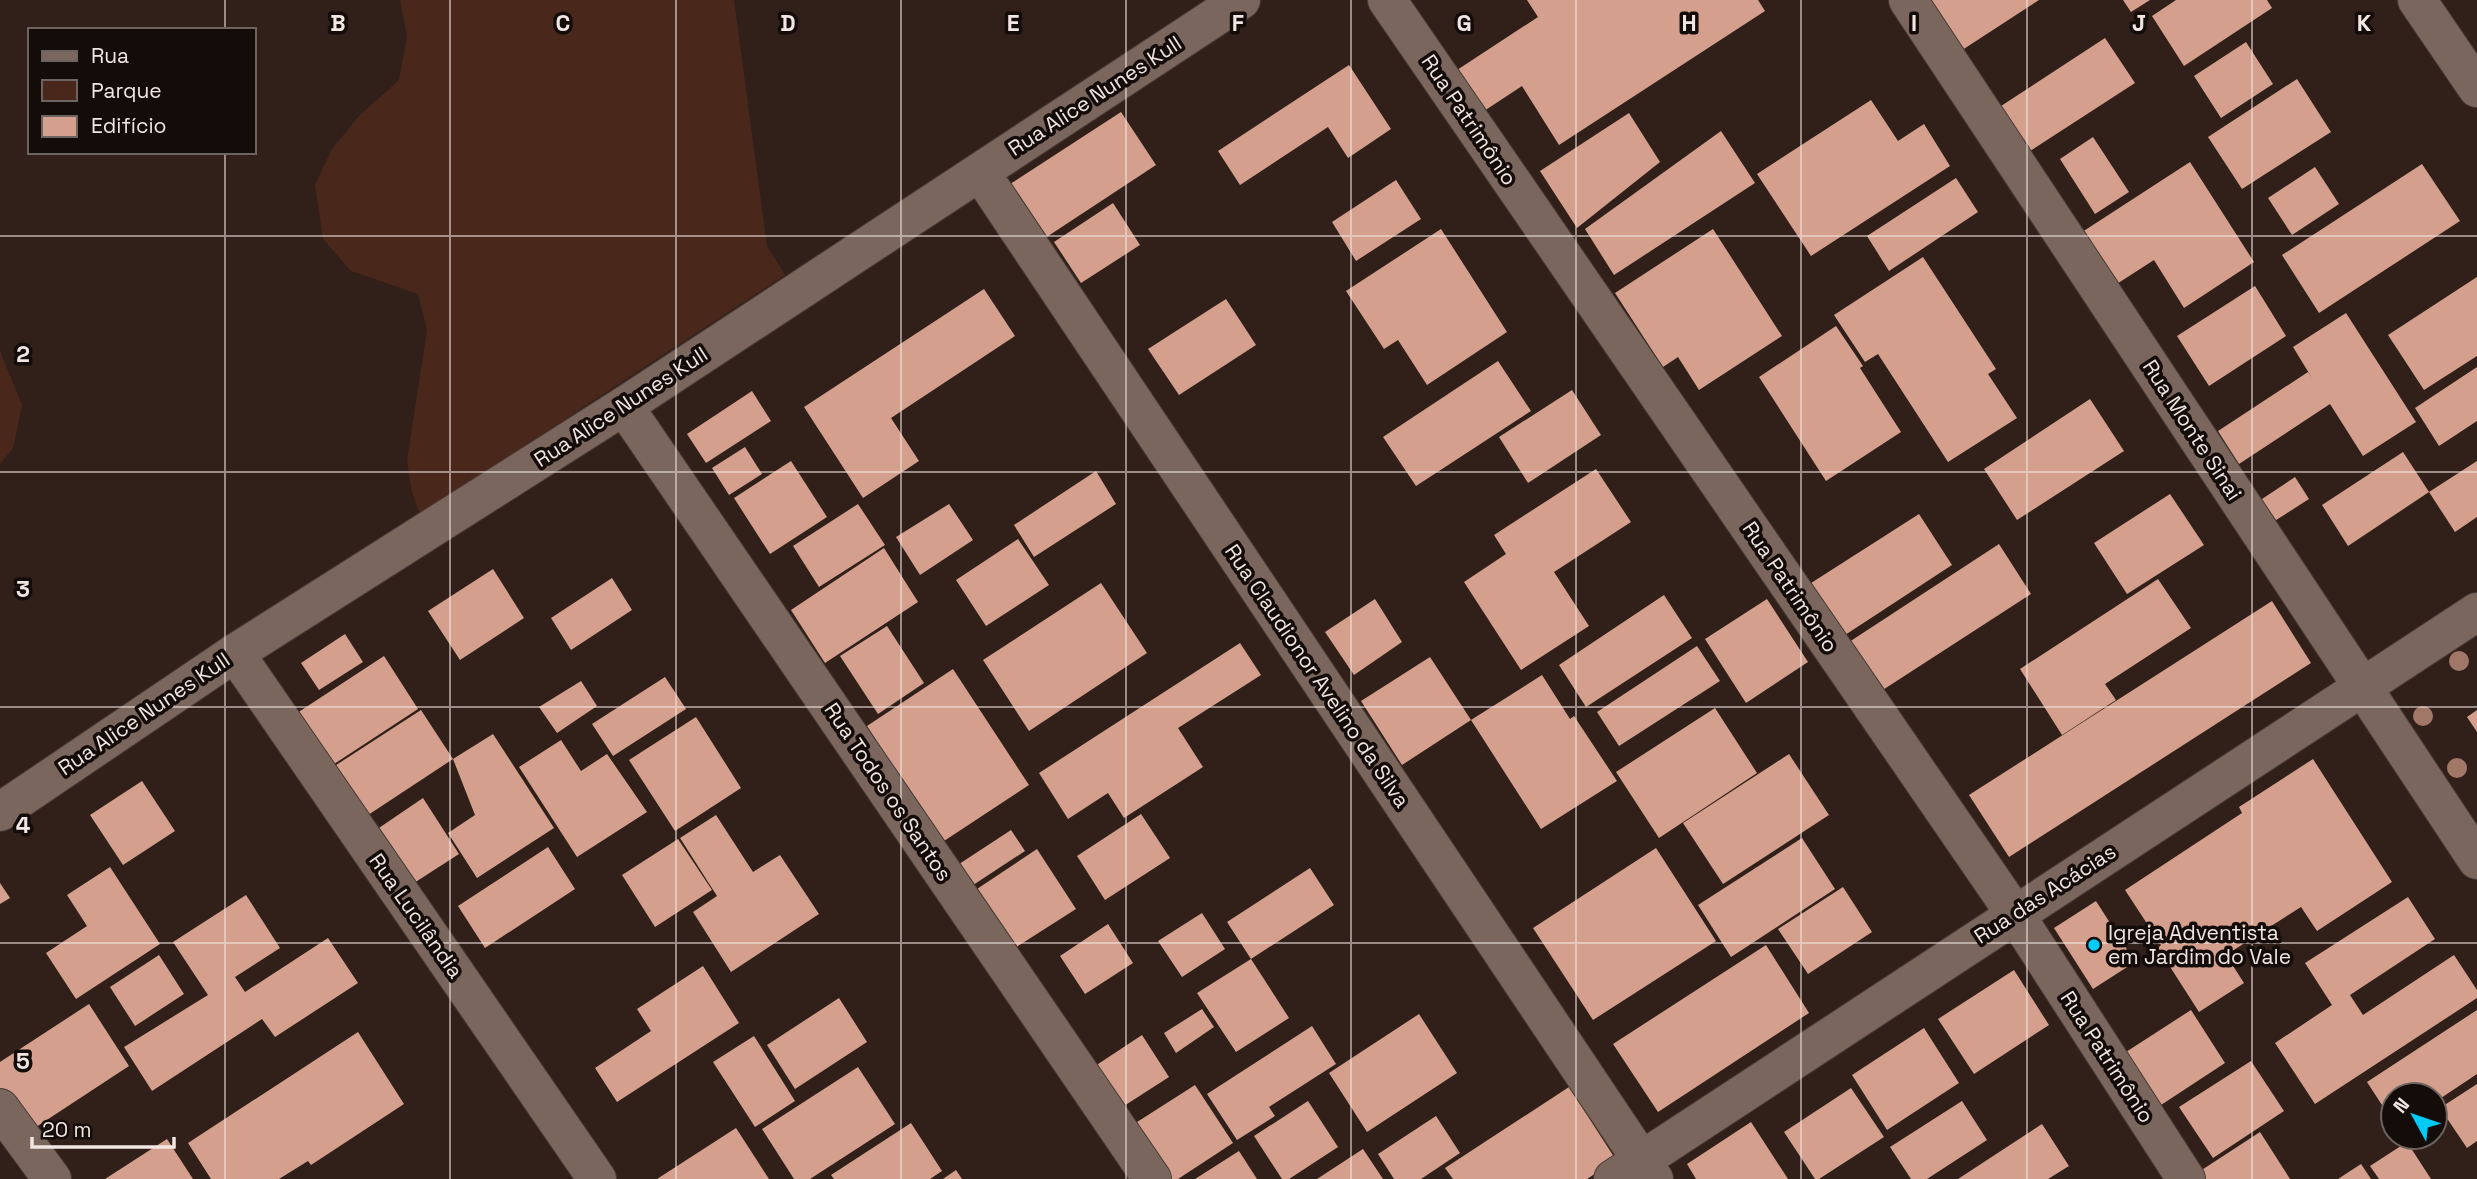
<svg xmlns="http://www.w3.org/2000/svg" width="2477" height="1179" font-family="'Space Grotesk',sans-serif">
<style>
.green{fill:#49281b}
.building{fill:#d4a08d}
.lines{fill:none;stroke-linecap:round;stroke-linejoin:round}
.minor-casing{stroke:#493a36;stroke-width:40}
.minor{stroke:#7b665e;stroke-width:38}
.tree{fill:#a17768}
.grid{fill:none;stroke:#f2e6e2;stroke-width:2;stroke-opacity:0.55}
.poi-dot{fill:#00cbf8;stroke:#140c09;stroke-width:2.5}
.labels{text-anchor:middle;stroke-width:7;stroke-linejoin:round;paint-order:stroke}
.street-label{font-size:21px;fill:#f2e6e2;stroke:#140c09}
.poi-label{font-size:21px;fill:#f2e6e2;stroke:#140c09;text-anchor:start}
.grid-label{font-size:23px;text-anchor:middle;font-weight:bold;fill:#f2e6e2;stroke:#140c09;stroke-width:7;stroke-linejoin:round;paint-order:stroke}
</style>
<rect width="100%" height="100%" fill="#31201a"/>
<!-- green -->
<g class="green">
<polygon points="400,0 734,0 767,246 785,275 420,514 412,492 407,461 427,330 418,294 351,271 323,239 315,185 332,149 359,116 399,80 407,36"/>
<polygon points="0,351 22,405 13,448 0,464"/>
</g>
<!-- building -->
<g class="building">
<polygon points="1527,0 1758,0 1765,11 1559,145 1522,86 1481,113 1454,72 1538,17"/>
<polygon points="1923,0 2039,0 1953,56"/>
<polygon points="2123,0 2150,0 2131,12"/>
<polygon points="2176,0 2267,0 2272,8 2184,66 2152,16"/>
<polygon points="2105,38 2135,83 2027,153 1998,108"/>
<polygon points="2246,42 2273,84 2221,118 2194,76"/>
<polygon points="1349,65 1391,129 1348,158 1328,127 1240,185 1218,151"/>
<polygon points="2297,79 2331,132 2242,189 2208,137"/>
<polygon points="1871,100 1898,141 1924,124 1950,166 1811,256 1757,174"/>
<polygon points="1121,112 1156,165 1039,242 1004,188"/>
<polygon points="1629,113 1660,162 1577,228 1540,171"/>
<polygon points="1721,131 1755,183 1614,275 1585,229"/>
<polygon points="2093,137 2129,192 2095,214 2060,159"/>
<polygon points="2190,162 2254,262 2184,308 2154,260 2109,289 2076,236"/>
<polygon points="2422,164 2460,221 2319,313 2282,255"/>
<polygon points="2315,167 2339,204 2292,235 2268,198"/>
<polygon points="1956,178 1978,212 1889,271 1867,236"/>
<polygon points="1396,180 1421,219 1356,261 1332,222"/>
<polygon points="1113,203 1140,245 1081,283 1054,242"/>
<polygon points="1441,229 1507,332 1427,385 1398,340 1384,349 1346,291"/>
<polygon points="1713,229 1782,336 1699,390 1678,357 1663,367 1615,293"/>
<polygon points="1923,257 1996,369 1988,374 2017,418 1948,462 1878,354 1865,362 1834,315"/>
<polygon points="2477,277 2477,356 2424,390 2388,335"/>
<polygon points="2255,286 2286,336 2209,386 2177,336"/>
<polygon points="984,289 1015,336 891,418 919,461 863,498 804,407"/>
<polygon points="1226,299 1256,345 1179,395 1148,349"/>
<polygon points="2346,313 2416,422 2363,456 2330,404 2239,464 2218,431 2308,372 2312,378 2293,347"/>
<polygon points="1836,326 1863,366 1860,368 1901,432 1826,481 1759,377"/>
<polygon points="1498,361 1531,411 1416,486 1383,437"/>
<polygon points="2477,367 2477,421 2439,446 2415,408"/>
<polygon points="1572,390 1601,435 1528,483 1499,437"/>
<polygon points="752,391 771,421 706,463 687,434"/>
<polygon points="2090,399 2124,451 2017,520 1984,469"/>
<polygon points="745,447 762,474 729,495 712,468"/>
<polygon points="2403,452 2429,492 2348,546 2322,505"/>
<polygon points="791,461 827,517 770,554 734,498"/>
<polygon points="2477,461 2477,517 2455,532 2429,492"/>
<polygon points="1596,469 1631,522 1554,572 1589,626 1521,670 1464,582 1506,554 1494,535"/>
<polygon points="1096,471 1116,504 1034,557 1014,525"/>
<polygon points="2295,477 2309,499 2273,522 2259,501"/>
<polygon points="2170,494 2204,545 2127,594 2094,543"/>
<polygon points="858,504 885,545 819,587 793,546"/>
<polygon points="949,504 973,540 920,575 896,537"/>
<polygon points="1919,514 1952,565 1842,637 1808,585"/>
<polygon points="1018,539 1049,585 986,626 956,580"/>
<polygon points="1999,544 2031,594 1875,695 1843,646"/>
<polygon points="884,548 918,602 825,663 791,610"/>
<polygon points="493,569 524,618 460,660 428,611"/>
<polygon points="612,578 632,610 571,650 551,618"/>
<polygon points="2158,579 2191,628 2105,684 2116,700 2062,735 2020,669"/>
<polygon points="1101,583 1147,653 1029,731 983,660"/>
<polygon points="1664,595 1692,638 1586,707 1559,665"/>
<polygon points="1375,599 1402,642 1354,675 1325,632"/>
<polygon points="1767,599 1808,662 1746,703 1705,639"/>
<polygon points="2272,601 2311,663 2009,857 1969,795"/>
<polygon points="887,626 924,683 878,714 840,656"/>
<polygon points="345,634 363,662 319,690 301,663"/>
<polygon points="1240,643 1261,675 1178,728 1203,767 1124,818 1108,793 1068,819 1039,773"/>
<polygon points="1697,646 1720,681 1619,746 1597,712"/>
<polygon points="384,656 418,709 328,768 294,715"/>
<polygon points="1430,657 1471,720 1402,765 1361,701"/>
<polygon points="953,669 1029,785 941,843 867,726"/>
<polygon points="1542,675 1570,719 1574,716 1617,781 1541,829 1471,720"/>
<polygon points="665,677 686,709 613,756 592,724"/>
<polygon points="581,681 597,706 557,733 539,707"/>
<polygon points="1715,708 1757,773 1659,838 1616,772"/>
<polygon points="421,710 453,759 493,734 554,828 477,878 448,833 475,815 453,759 362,819 330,769"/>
<polygon points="2477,710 2477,732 2467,717"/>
<polygon points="696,717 741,788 675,831 629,760"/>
<polygon points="561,740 581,771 607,754 647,812 577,857 519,767"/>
<polygon points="1789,754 1829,815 1723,884 1683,823"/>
<polygon points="2313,759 2392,882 2317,931 2301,907 2226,955 2244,983 2199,1012 2158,948 2161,945 2125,890 2242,813 2239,807"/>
<polygon points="142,781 175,831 123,865 90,815"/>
<polygon points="423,798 459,854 414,883 373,832"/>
<polygon points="1141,814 1170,858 1105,900 1077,856"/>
<polygon points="716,815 753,872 780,855 819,914 731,972 693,912 717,896 680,838"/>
<polygon points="1011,830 1025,851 961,893 947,872"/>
<polygon points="1802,838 1835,889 1731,957 1698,905"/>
<polygon points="678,839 712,890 655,927 622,875"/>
<polygon points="548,847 575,889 485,948 458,906"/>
<polygon points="1656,848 1716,941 1593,1020 1533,928"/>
<polygon points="1037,849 1076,909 1015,948 977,889"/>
<polygon points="110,867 160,944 76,999 46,953 87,926 67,895"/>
<polygon points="1310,868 1334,905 1251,959 1289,1018 1236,1052 1197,993 1251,959 1227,922"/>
<polygon points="0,883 10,898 0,904"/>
<polygon points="1843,887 1872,932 1808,974 1778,929"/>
<polygon points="246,895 280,948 235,977 245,992 328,938 358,983 275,1037 262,1019 152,1091 124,1047 208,995 173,942"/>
<polygon points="2408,897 2435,939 2350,995 2363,1015 2454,955 2477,990 2477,998 2315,1104 2275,1043 2332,1005 2305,963"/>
<polygon points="2096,901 2135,962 2093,989 2054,928"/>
<polygon points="1202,913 1225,949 1182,977 1158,941"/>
<polygon points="1108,924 1133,963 1085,994 1060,956"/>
<polygon points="1766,945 1809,1013 1658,1112 1613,1044"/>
<polygon points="159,955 184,994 135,1026 110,987"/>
<polygon points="703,966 739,1023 617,1102 595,1068 651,1031 637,1009"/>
<polygon points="2014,970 2049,1025 1974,1074 1938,1019"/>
<polygon points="839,998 867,1042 795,1089 767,1045"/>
<polygon points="89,1004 129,1066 27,1133 0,1092 0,1062"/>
<polygon points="1202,1009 1214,1027 1176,1053 1164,1033"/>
<polygon points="2191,1010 2225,1063 2161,1105 2126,1052"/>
<polygon points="2477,1010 2477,1074 2435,1102 2435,1095 2393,1095 2393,1122 2367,1082"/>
<polygon points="1419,1014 1457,1073 1367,1132 1329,1073"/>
<polygon points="1312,1026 1336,1064 1269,1107 1275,1116 1237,1140 1207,1094"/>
<polygon points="1924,1028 1959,1083 1887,1130 1852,1075"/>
<polygon points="358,1032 404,1104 311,1165 308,1161 279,1179 211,1179 188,1143"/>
<polygon points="1142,1035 1169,1077 1110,1115 1083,1074"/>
<polygon points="754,1036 795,1101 755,1127 713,1062"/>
<polygon points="2251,1061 2284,1111 2213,1158 2179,1107"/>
<polygon points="858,1067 895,1124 810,1179 794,1179 762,1129"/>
<polygon points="2477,1084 2477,1141 2467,1148 2440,1108"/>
<polygon points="1195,1085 1233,1143 1178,1179 1155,1179 1123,1131"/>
<polygon points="1569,1087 1616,1160 1587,1179 1453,1179 1445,1168"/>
<polygon points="1851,1088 1884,1137 1819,1179 1815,1179 1784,1132"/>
<polygon points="1308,1101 1338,1147 1289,1179 1282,1179 1254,1136"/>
<polygon points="1962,1101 1987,1140 1927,1179 1911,1179 1890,1147"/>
<polygon points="1436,1116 1460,1153 1421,1179 1394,1179 1378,1154"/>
<polygon points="1751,1122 1788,1179 1696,1179 1687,1164"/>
<polygon points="911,1123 942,1171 930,1179 834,1179 831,1175"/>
<polygon points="2042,1124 2069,1166 2048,1179 1958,1179"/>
<polygon points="736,1128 769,1179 657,1179"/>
<polygon points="2260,1132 2290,1179 2192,1179 2191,1177"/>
<polygon points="167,1139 193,1179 105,1179"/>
<polygon points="2407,1142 2431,1179 2379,1179 2370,1166"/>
<polygon points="1363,1149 1383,1179 1317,1179"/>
<polygon points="1239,1151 1257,1179 1195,1179"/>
<polygon points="2361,1164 2371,1179 2338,1179"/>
<polygon points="956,1170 962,1179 943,1179"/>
</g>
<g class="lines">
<defs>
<g id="minor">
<polyline points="1387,0 2015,914 2186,1179"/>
<polyline points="1908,0 2477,860"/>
<polyline points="2417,0 2477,88"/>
<polyline points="980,172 1654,1179"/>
<polyline points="624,406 1152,1179"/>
<polyline points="235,653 597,1179"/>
<polyline points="0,812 235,653 624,406 1241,0"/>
<polyline points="0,1108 52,1179"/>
<polyline points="1613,1179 2477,612"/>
</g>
</defs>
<!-- minor casing -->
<use href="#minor" class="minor-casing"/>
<!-- minor -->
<use href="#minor" class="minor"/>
</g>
<!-- trees -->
<g class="tree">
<circle cx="2459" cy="661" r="10"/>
<circle cx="2423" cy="716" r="10"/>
<circle cx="2457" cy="768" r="10"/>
</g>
<!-- grid -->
<path class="grid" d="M225 0V30M450 0V1179M676 0V1179M901 0V1179M1126 0V1179M1351 0V1179M1576 0V1179M1801 0V1179M2027 0V1179M2252 0V1179M225 152V1179M0 236H2477M0 472H2477M0 707H2477M0 943H2477"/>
<!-- markers -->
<circle class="poi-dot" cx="2094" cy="945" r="7"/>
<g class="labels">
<!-- street labels -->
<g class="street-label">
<text transform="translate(1095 96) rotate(-33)" y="7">Rua Alice Nunes Kull</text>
<text transform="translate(1469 120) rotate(56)" y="7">Rua Patrimônio</text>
<text transform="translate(621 407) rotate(-33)" y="7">Rua Alice Nunes Kull</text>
<text transform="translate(2192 430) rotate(57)" y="7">Rua Monte Sinai</text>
<text transform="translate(1790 587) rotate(56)" y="7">Rua Patrimônio</text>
<text transform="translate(1317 676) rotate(56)" y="7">Rua Claudionor Avelino da Silva</text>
<text transform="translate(144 714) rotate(-34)" y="7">Rua Alice Nunes Kull</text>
<text transform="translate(888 792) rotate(56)" y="7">Rua Todos os Santos</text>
<text transform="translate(2045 894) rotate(-33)" y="7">Rua das Acácias</text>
<text transform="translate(416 916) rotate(55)" y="7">Rua Lucilândia</text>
<text transform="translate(2107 1057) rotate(57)" y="7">Rua Patrimônio</text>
</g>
<!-- poi labels -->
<g class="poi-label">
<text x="2108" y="940">Igreja Adventista<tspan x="2108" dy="24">em Jardim do Vale</tspan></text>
</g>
</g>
<g class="grid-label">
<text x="338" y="31">B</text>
<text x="563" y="31">C</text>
<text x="788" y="31">D</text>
<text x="1013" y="31">E</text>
<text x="1238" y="31">F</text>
<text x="1464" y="31">G</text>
<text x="1689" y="31">H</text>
<text x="1914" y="31">I</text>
<text x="2139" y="31">J</text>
<text x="2364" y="31">K</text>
<text x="23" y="362">2</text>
<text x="23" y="597">3</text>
<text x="23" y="833">4</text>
<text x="23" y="1069">5</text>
</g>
<!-- legend -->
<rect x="28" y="28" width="228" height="126" fill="#140c09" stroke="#6d6360" stroke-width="2"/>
<rect x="42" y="51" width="35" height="10" fill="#7b665e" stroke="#6d6360" stroke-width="2"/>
<text x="91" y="63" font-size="21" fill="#f2e6e2">Rua</text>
<rect x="42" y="80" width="35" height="21" fill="#49281b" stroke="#6d6360" stroke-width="2"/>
<text x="91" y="98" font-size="21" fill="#f2e6e2">Parque</text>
<rect x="42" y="116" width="35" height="21" fill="#d4a08d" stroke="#6d6360" stroke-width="2"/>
<text x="91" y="133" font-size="21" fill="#f2e6e2">Edifício</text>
<!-- north arrow -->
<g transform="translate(2414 1116) rotate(310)"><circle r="33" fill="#140c09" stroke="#6d6360" stroke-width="2"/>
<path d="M0-5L12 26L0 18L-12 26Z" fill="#00cbf8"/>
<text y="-10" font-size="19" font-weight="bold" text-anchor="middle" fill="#f2e6e2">N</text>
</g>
<!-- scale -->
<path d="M32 1137v10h142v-10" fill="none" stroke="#f2e6e2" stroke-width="3.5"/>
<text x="42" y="1137" font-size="21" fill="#f2e6e2" stroke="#140c09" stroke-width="5" paint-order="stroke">20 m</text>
</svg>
